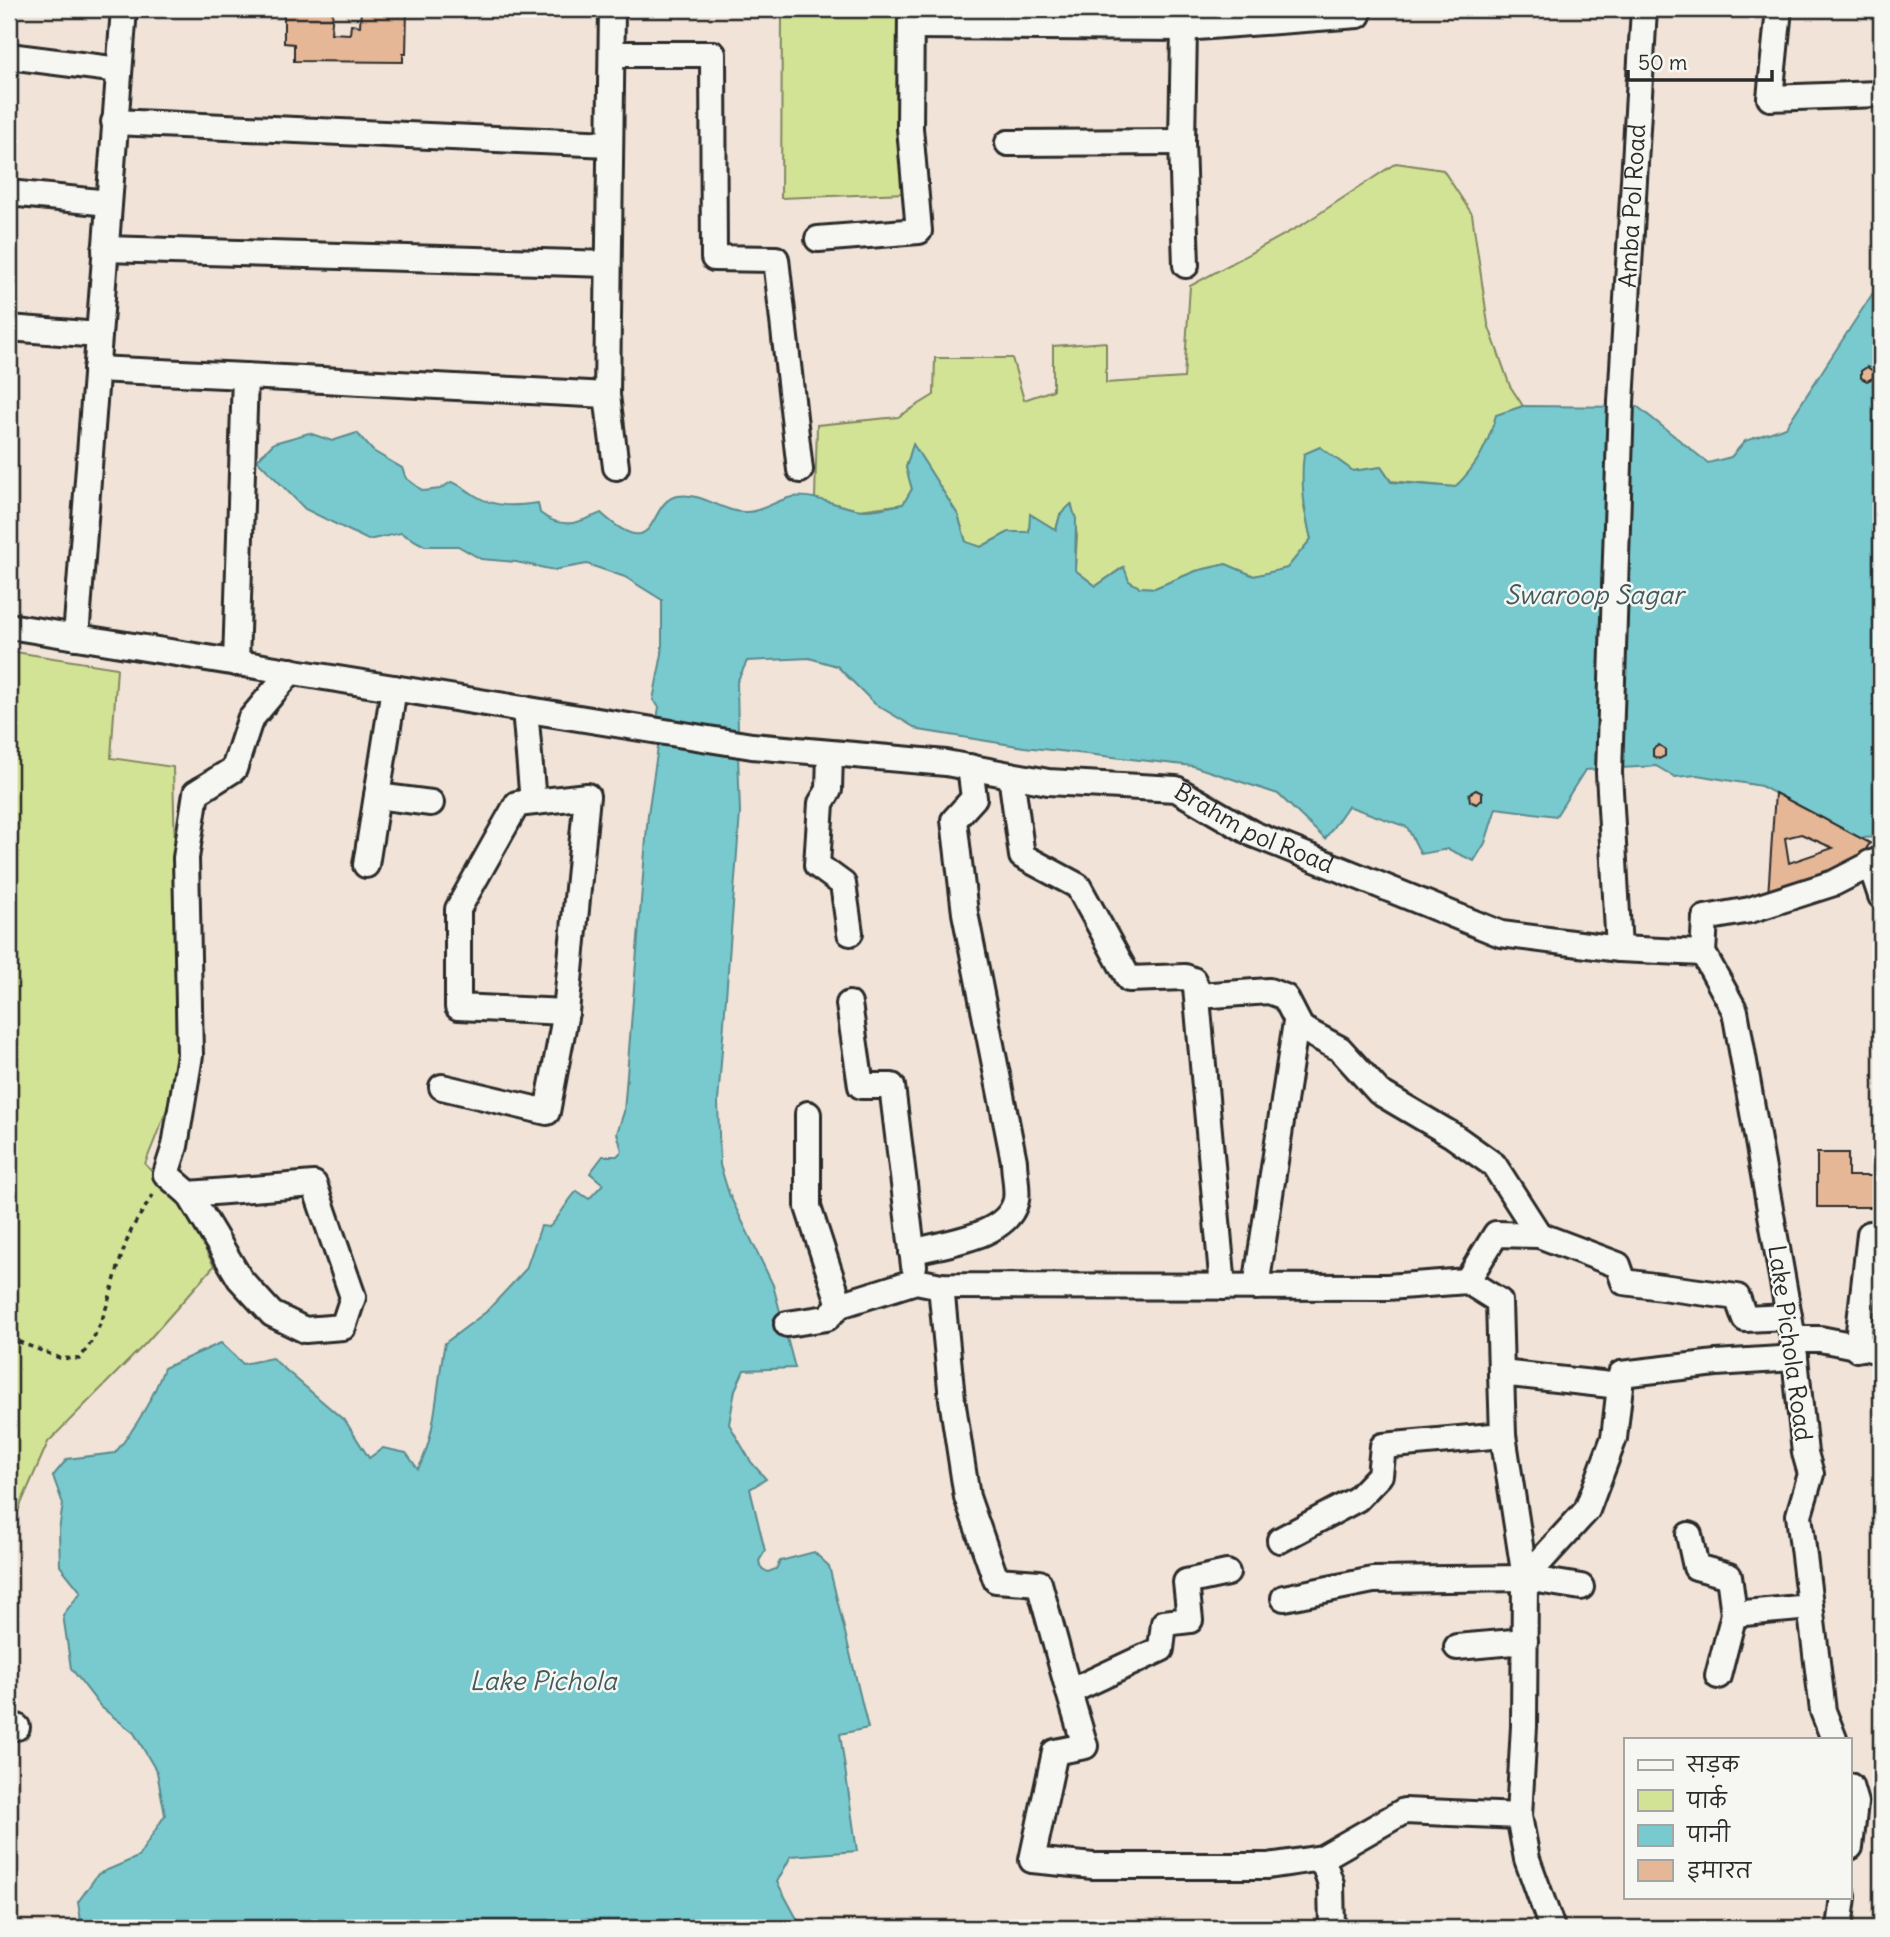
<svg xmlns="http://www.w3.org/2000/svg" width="1890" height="1937" font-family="Delius,'Playpen Sans Deva',sans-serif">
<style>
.green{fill:#d3e396;stroke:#7f8760;stroke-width:2}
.water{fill:#79cacf;stroke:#5a8a8d;stroke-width:2}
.building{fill:#e6b797;stroke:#2b2b2b;stroke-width:2;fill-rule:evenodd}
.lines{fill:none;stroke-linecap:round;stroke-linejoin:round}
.minor-casing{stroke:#2b2b2b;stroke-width:30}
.path{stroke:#2b2b2b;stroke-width:3.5;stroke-dasharray:5 5;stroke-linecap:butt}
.minor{stroke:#f6f6f2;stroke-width:24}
.labels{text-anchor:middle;stroke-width:5;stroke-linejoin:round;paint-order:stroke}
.street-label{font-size:24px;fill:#2b2b2b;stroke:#f6f6f2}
.water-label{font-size:26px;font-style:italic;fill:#425b5c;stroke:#f6f6f2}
</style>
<rect width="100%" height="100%" fill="#f1e3d7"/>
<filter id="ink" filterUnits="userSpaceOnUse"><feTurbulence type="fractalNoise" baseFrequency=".0143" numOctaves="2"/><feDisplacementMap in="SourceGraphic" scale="14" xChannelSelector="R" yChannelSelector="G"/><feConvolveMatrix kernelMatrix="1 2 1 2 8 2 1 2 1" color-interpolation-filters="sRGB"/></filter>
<g filter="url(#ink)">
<!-- green -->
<g class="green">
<polygon points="782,9 905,9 906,193 781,198"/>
<path d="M1396 163 1443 170 1472 214 1488 324 1510 386 1523 406 1497 415C1488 445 1477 466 1455 487L1391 481 1381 467 1353 471 1320 448 1304 507 1311 539 1287 569 1254 576 1226 564 1196 571 1155 588 1139 587 1128 581 1123 567 1096 586 1075 570 1077 536 1072 505 1060 515 1056 530 1031 515 1029 532H1009L981 547 966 542 958 515 913 445 906 467 912 489 904 504 859 510 815 499 817 425 898 417 934 395 935 358H1012L1024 400 1053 390V346L1106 342V383L1184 378 1190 286 1302 225Z"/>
<polygon points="9,651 117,668 111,758 173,767 180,1076 145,1164 182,1205 214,1266 145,1344 48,1442 9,1531"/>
</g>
<!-- water -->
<g class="water">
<path d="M1880 282 1881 837 1860 838 1761 786 1697 775 1675 777 1656 766 1585 770 1556 816 1496 808 1485 843 1474 861 1448 849 1421 854 1407 827 1348 806 1325 839 1278 794 1193 766 1024 747 919 730 875 704 837 666 809 658 747 661 737 682 738 731 657 719 659 707 653 700 662 654V600L625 577 587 564 554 570 516 562 481 559 458 546H425L401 533 368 540 305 509 257 460 274 443 309 433 332 441 357 433 373 451 402 468 406 478 423 491 440 489 451 482C462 485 467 491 476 496 495 508 516 506 538 503L540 513C562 530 578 523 601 513 661 568 646 500 678 496 703 492 723 513 746 512 763 512 776 500 792 497 813 494 835 505 855 509 871 512 888 507 903 504L912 489 906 468 913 444 958 515 966 542 981 547 1009 532H1029L1030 514 1056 530 1060 515 1071 504 1076 519 1075 570 1096 586 1124 567 1129 581 1139 587 1155 588 1196 571 1226 564 1254 576 1287 568 1311 539C1304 510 1300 483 1304 454L1320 447 1353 471 1381 467 1391 482 1455 487C1477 466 1488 445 1496 415L1523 406 1638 407 1708 463 1731 457 1745 441 1786 427Z"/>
<path d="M659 740 738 754 740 813 718 1102 720 1165 729 1194 773 1285 795 1368 744 1370 735 1390 729 1424 751 1462 766 1479 750 1489 765 1551 759 1561 761 1568 768 1572 776 1569 780 1561 814 1552 829 1566 868 1728 840 1734 857 1851 791 1856 777 1882 802 1928H82L78 1902 98 1874 138 1857 165 1815 157 1772 134 1733 101 1707 71 1668 63 1615 81 1592 60 1566 59 1530 63 1504 53 1476 67 1459 115 1453C137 1426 152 1401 164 1368L221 1343 243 1364 272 1358 346 1422 369 1458 383 1448 406 1453 418 1469C436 1439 437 1380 445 1343L486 1312 526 1269 541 1226 549 1227C556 1223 566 1202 577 1191L589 1199 603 1184 590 1173 603 1156H617L622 1151 617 1133 624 1112 648 814Z"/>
</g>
<!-- building -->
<g class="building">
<polygon points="284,9 333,9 331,33 350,34 351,25 360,26 361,9 407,9 406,54 403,54 403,62 294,61 294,44 284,43"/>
<polygon points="1867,367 1873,371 1873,378 1867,381 1861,378 1861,371"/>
<polygon points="1659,745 1665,749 1665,756 1659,759 1653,756 1653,749"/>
<polygon points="1476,790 1482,793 1482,800 1476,804 1470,801 1469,794"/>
<path d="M1775 793 1870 843 1864 852 1866 860 1768 896ZM1801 834 1833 848 1789 863 1785 838Z"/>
<polygon points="1877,1133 1881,1133 1881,1216 1877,1216 1877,1207 1817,1207 1817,1153 1848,1153 1848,1176 1877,1176"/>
</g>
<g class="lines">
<defs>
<g id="minor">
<polyline points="1779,9 1770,98 1878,94"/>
<polyline points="911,26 1184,28 1358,15 1358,9"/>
<polyline points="1184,28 1182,142 1186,265"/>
<polyline points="612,54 713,54 714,258 776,259 800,470"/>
<polyline points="9,56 119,70"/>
<polyline points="114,122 610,144"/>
<polyline points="1008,143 1182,142"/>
<polyline points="9,193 109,203"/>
<polyline points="818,239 919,231 910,128 911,9"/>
<polyline points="105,249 608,264"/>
<polyline points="9,328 99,335"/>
<polyline points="96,369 245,376"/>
<polyline points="607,395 616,467"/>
<path id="s1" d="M9 626 752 746 946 763 1048 782 1176 789 1253 834 1501 934 1619 949 1703 953"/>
<polyline points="76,637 124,9"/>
<polyline points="236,663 245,376 607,395 612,9"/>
<polyline points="525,709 533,802"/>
<polyline points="830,754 829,790 821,803 817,865 843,884 850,933"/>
<polyline points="1011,775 1022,856 1078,886 1129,979 1185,977 1193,980 1196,987 1223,1287"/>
<polyline points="377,796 431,803"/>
<polygon points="587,796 566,1012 458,1007 458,909 517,804"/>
<polyline points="1870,863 1881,896"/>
<polyline points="366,865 394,688"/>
<path id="s2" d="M1619 949 1609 773 1621 402 1644 9"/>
<polyline points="1198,996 1269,991 1285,997 1301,1028 1340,1049 1379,1092 1452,1135 1494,1165 1539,1235"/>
<polyline points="849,1004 861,1086 892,1086 914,1266"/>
<polyline points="442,1087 547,1112 566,1012"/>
<polyline points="808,1114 808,1207 840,1305"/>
<polyline points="189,1194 314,1184 353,1297 343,1327 305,1330 272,1314 240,1279 189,1194 166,1174 175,1146 190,1055 186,858 196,793 234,769 250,720 291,671"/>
<path d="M912 1252C942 1243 1008 1238 1016 1200 1018 1189 1014 1173 1014 1161L965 913 954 820 974 798 970 767"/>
<polyline points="1467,1281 1496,1234 1539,1235 1618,1265 1624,1282 1737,1297 1745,1319 1789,1317"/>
<polyline points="941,1286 952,1399 967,1497 996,1580 1039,1583 1069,1692 1161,1649 1164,1623 1190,1620 1186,1582 1227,1573"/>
<polyline points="1256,1287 1296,1022"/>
<polyline points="787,1324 827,1318 840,1305 916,1281 941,1286 1387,1287 1467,1281 1499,1301 1501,1373"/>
<polyline points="1793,1339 1820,1339 1881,1351"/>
<polyline points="1857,1349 1870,1234"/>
<polyline points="1689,1535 1696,1567 1729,1576 1734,1614 1810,1607"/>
<polyline points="1280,1540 1357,1499 1380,1475 1383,1446 1503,1435 1501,1373 1620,1386 1621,1374 1716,1363 1795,1358"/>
<polyline points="1525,1578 1581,1587"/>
<polyline points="1284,1598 1373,1580 1525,1578 1503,1435"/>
<polyline points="1457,1647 1525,1641"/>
<polyline points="1718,1676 1734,1614"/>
<polyline points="1069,1692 1085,1746 1055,1752 1032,1860 1093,1866 1268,1866 1322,1858 1404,1811 1519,1816"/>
<polyline points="9,1727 17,1727"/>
<polyline points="1834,1739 1823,1711 1799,1515 1811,1474 1805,1453 1793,1339 1735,1011 1703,953 1705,918 1750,910 1834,883 1881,859"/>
<polyline points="1850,1786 1855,1803 1850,1847"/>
<polyline points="1322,1858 1331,1884 1332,1928"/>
<polyline points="1552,1928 1527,1859 1519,1816 1524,1726 1525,1578 1587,1510 1614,1438 1620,1386"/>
<polyline points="1839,1928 1843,1897"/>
</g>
</defs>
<!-- minor casing -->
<use href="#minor" class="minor-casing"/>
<!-- path -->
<path class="path" d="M9 1338 60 1358 79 1359C110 1323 112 1273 131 1231 137 1218 147 1206 154 1193"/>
<!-- minor -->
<use href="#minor" class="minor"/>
</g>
</g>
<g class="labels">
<!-- street labels -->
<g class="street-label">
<text dy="8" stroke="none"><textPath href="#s2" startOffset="744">Amba Pol Road</textPath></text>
<text dy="8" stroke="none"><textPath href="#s1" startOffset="1267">Brahm pol Road</textPath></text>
<text transform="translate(1790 1343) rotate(82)" y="8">Lake Pichola Road</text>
</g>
<!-- water labels -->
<g class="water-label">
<text x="1594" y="604">Swaroop Sagar</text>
<text x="543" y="1690">Lake Pichola</text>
</g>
</g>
<!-- margin -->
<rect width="1890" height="1937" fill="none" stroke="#f6f6f2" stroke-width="35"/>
<rect x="18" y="18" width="1855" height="1902" fill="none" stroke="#2b2b2b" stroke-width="2.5" filter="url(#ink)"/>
<!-- legend -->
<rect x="1624" y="1738" width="228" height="161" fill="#f6f6f2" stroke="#a5a5a2" stroke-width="2"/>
<rect x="1638" y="1760" width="35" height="10" fill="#f6f6f2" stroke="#a5a5a2" stroke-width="2"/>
<text x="1687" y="1772" font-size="21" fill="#2b2b2b">सड़क</text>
<rect x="1638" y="1790" width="35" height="21" fill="#d3e396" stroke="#a5a5a2" stroke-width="2"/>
<text x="1687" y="1808" font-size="21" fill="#2b2b2b">पार्क</text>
<rect x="1638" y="1825" width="35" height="21" fill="#79cacf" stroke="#a5a5a2" stroke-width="2"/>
<text x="1687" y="1842" font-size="21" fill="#2b2b2b">पानी</text>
<rect x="1638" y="1860" width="35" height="21" fill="#e6b797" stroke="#a5a5a2" stroke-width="2"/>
<text x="1687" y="1878" font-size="21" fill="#2b2b2b">इमारत</text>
<!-- scale -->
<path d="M1628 70v10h144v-10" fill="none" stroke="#2b2b2b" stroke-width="3.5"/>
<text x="1638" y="70" font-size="21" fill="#2b2b2b" stroke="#f6f6f2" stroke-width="5" paint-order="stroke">50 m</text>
</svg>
